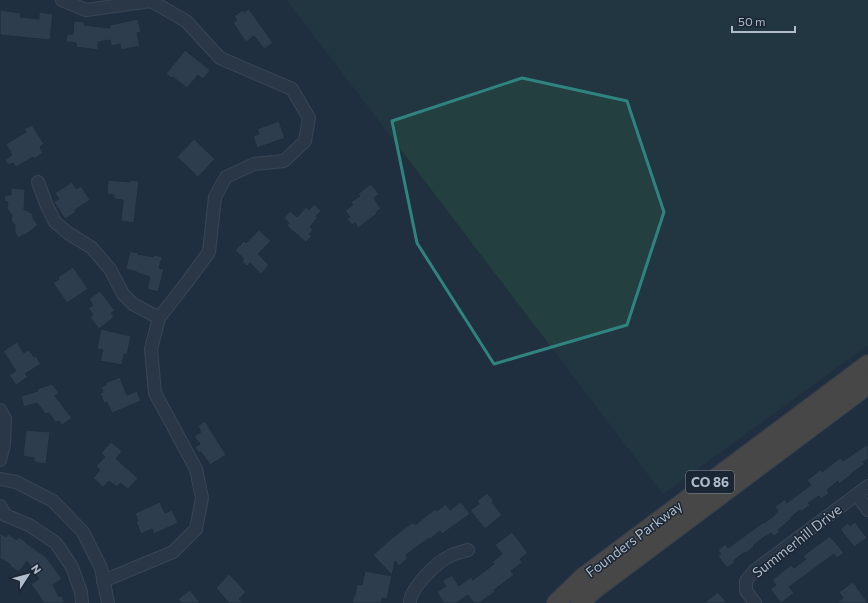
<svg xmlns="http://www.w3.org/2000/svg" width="868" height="603" font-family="Commissioner,sans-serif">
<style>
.green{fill:#233f40}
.building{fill:#3c4e5f;stroke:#1c2836}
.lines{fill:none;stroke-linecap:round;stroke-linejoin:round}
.minor-casing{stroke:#535f6d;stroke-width:14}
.highway-casing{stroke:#404c5a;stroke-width:20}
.minor{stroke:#35414f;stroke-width:12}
.highway{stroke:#766551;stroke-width:18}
.marked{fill:none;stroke:#2f8480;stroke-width:3;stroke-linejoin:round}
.labels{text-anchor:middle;stroke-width:3;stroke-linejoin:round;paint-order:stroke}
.shield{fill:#1a2634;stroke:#848f9d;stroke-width:1}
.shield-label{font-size:13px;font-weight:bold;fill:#b1bcca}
.street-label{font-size:14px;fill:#b1bcca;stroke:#1a2634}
</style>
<rect width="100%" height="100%" fill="#21303f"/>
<!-- green -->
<polygon class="green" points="287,0 868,0 868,345 663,494"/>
<!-- building -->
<g class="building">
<polygon points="249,9 273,43 264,49 254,36 246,42 233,23 237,20 234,16 243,10 244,12"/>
<polygon points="0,10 21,13 20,17 39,19 39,12 53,14 50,40 0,35"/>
<polygon points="138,19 141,32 137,33 140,46 121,50 120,44 111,46 110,40 98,42 98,50 76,47 76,43 66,42 67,34 73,34 74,21 85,22 84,25 110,28 110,25"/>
<polygon points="185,50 210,70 203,79 198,75 187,88 173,77 171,78 166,74"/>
<polygon points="279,121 285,138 257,148 253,136 259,134 257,129"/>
<polygon points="32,125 44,144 40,147 43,153 34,159 33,157 16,167 13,163 8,165 5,160 12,155 6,144 26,132 24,129"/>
<polygon points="194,139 215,159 198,177 177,157"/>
<polygon points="108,180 130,182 130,180 139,181 134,223 121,221 123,200 114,199 114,195 107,194"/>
<polygon points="72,182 76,189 81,186 90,200 75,210 76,212 65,219 54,202 59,199 55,193"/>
<polygon points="371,184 379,194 374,198 381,209 376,212 377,214 358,228 355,223 352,225 347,219 350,217 345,211 353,205 351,202 360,196 358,194"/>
<polygon points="11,188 25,189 24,210 27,210 30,213 33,213 33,218 38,225 25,235 23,235 19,238 15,233 15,225 11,220 12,215 7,209 8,202 4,201 5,195 11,195"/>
<polygon points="314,204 321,211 316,216 318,217 310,227 313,230 309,234 312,236 306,242 287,226 289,223 284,218 290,211 297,217 306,207 309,210"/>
<polygon points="259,230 271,241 258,254 269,265 261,274 250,263 247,266 242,261 244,259 235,250 244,241 246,243"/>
<polygon points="130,251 138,253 138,254 153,257 154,255 162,257 159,268 164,269 158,292 147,289 150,277 137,273 137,272 126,269"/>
<polygon points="73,267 88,289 67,303 53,283 59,279 58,277"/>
<polygon points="100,291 115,311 111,313 114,317 99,329 90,317 93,315 88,308 93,305 89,299"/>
<polygon points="101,329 131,336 127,355 124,354 122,365 100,361 103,350 97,349"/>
<polygon points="17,342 24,353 29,350 34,357 36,356 41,364 25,374 28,377 16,385 9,375 16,371 3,351"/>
<polygon points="120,377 127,395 137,391 141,401 112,413 107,402 104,403 100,393 103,392 101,387 106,385 105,383"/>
<polygon points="52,384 59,393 55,396 72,418 62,425 59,421 55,422 49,413 45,414 44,412 37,403 24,407 21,396 38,391 37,389"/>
<polygon points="205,421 226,455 210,465 201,452 199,453 195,447 200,444 194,436 201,432 198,426"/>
<polygon points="26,430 50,432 46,464 34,462 34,458 23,456"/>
<polygon points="111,442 122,451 116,459 138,478 128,489 120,483 117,487 109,481 103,487 93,478 100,470 96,466 105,457 101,453"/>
<polygon points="868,444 868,459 863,462 865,464 852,473 852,474 839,484 838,481 827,490 829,493 821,499 819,496 808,503 810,505 802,511 800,510 790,518 791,519 778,530 780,532 774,536 771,533 763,538 753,546 754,547 746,553 745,552 734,560 735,562 727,568 718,556 721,554 718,550 725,544 728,548 764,522 764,523 775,515 775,514 778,511 775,507 785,499 787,503 811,485 807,480 820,470 822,472 840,458 843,461"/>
<polygon points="487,493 494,501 492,502 502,515 485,529 470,510 479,504 477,501"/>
<polygon points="160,502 165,513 172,510 178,523 154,534 152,529 141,534 136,522 138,521 135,513"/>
<polygon points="461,502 470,514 442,534 440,531 430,539 429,538 418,546 406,555 408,558 399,566 395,561 392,575 373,555 392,538 413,522 415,525 435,509 437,511 446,504 450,510"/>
<polygon points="855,522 867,538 854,547 840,529 848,523 850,526"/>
<polygon points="512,532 528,553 520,559 522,563 511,571 514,575 494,590 495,592 479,603 474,603 468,595 456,603 444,603 437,592 446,586 442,581 452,575 459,586 471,577 473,580 494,564 492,562 502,554 495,545"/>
<polygon points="0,533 6,537 8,534 17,540 19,537 26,542 26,543 46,557 62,579 53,585 59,597 61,595 65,603 44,603 31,584 39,579 27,561 19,572 10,566 11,565 0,558"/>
<polygon points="830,536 844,553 837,558 834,554 789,587 794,593 781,603 770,589 776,585 772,580 791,565 794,568 806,559 803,556"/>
<polygon points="365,571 392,576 387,599 382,598 381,603 352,603 354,595 355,596 357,584 362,585"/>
<polygon points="229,574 246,592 239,599 243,603 229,603 216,588"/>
<polygon points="853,582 868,603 837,603 843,598 839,592"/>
<polygon points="190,590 200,603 181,603 178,599"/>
<polygon points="718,592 727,603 704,603"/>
</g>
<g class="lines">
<defs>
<g id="minor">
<polyline points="62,0 86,10 151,1 186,21 220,58 292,89 309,118 305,141 284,161 254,164 226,177 215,197 209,252 187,282 159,318 151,349 155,393 196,469 202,498 196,529 173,552 103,581"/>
<polyline points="38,182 47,206 55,222 68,233 92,248 110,269 123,294 133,304 159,318"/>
<polyline points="0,410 5,419 4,444 0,460"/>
<polyline points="0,479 16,482 53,501 83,532 101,568 108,603"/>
<polyline points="857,495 868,510"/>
<polyline points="0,506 5,515 29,525 56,543 72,567 81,592 82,603"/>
<path d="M410 603C410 588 437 562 450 556 455 553 462 552 468 550"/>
<polyline points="755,603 746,591 746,581 754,571 868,486"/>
</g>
<g id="highway">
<polyline points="556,603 583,577 868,364"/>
<polyline points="580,603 594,590 868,385"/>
</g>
</defs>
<!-- minor casing -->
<use href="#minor" class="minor-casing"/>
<!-- highway casing -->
<use href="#highway" class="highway-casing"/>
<!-- minor -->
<use href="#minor" class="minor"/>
<!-- highway -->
<use href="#highway" class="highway"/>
</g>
<!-- marked area -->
<path d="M0 0H868V603H0ZM522 78 627 101 664 212 627 325 494 364 417 243 392 121Z" fill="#21303f" fill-opacity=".55" fill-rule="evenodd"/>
<path class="marked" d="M522 78 627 101 664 212 627 325 494 364 417 243 392 121Z"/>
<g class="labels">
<!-- shield labels -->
<rect class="shield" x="686" y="471" width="48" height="22" rx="3"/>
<g class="shield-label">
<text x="710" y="487">CO 86</text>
</g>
<!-- street labels -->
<g class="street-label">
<text transform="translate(634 539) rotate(-37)" y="5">Founders Parkway</text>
<text transform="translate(797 541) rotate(-38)" y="5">Summerhill Drive</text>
</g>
</g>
<!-- north arrow -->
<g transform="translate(28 575) rotate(54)" stroke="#1a2634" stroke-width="3" paint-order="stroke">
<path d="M0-3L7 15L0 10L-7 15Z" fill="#b1bcca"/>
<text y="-6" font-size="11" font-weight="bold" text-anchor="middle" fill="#b1bcca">N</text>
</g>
<!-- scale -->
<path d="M732 26v6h63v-6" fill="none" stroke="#b1bcca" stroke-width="2"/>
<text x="738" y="26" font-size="12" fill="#b1bcca" stroke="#1a2634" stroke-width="3" paint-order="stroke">50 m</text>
</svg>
